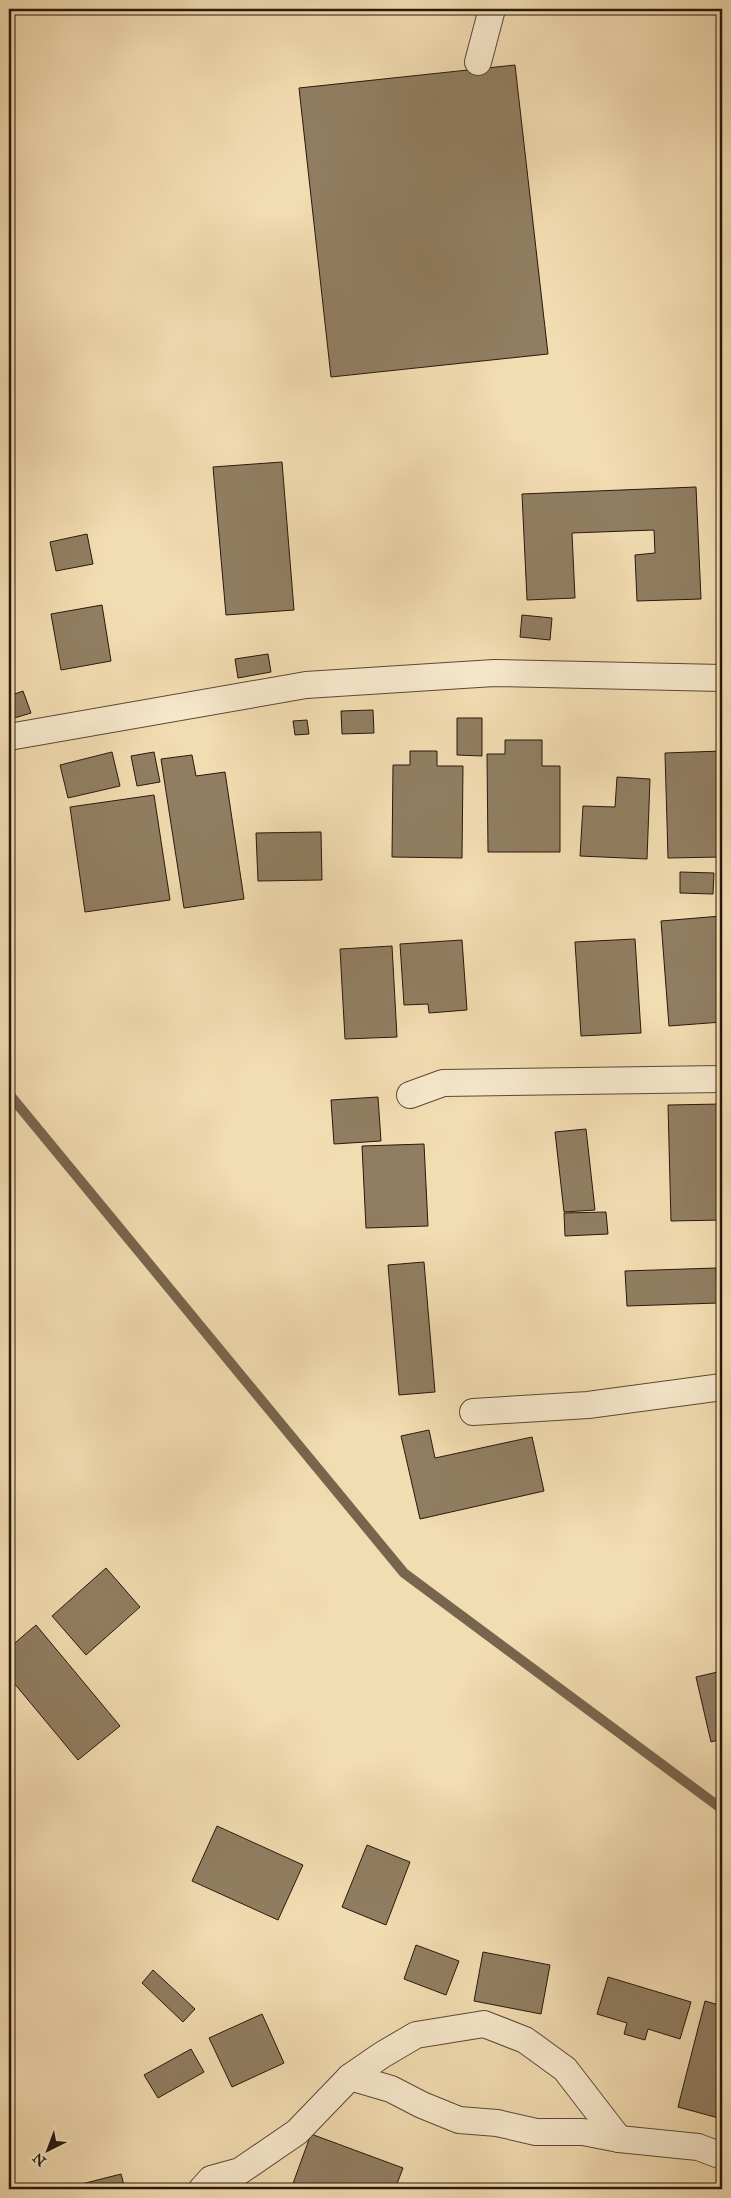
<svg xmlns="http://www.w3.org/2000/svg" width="731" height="2198" font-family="'IM FELL Great Primer',serif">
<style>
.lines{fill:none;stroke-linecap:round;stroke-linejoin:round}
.stream{stroke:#78654d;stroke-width:10}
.building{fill:#917e62;stroke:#28180c}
.street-casing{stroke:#5a4935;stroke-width:28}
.street{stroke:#f7e8cc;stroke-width:26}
</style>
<rect width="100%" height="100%" fill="#f2dcb1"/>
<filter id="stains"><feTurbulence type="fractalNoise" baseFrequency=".004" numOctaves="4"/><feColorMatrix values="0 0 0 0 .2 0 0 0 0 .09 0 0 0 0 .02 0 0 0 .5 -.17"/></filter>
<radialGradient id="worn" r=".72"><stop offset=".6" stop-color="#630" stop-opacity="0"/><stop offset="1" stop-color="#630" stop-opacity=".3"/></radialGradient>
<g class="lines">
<!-- stream -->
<polyline class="stream" points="9,1094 404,1573 722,1809"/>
</g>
<!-- building -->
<g class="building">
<polygon points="515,65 548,354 331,377 299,88"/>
<polygon points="282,462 294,610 226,615 213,467"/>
<polygon points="696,487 701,599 637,601 635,555 655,553 654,530 572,533 575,598 527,600 522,494"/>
<polygon points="87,534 93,564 56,571 50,542"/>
<polygon points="102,605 111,661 61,670 51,614"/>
<polygon points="522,615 552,618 550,640 520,637"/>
<polygon points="268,654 271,672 238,678 235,659"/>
<polygon points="23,691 31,713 11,719 9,696"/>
<polygon points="373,710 374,733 342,734 341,711"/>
<polygon points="457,718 482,718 482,756 457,755"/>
<polygon points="307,720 309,734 295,735 293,721"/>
<polygon points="505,740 542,740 542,766 560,766 560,852 488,852 487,754 505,754"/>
<polygon points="410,751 437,751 437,766 463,766 462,858 392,857 393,765 410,765"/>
<polygon points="722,751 722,857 668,858 665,753"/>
<polygon points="112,752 120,786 68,798 60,765"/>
<polygon points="154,752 160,782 137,786 131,756"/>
<polygon points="192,755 196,776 225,772 244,899 184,908 161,759"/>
<polygon points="617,777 650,779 647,859 580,856 583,806 615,807"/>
<polygon points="154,795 170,900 85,912 70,807"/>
<polygon points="321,832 322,880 258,881 256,833"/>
<polygon points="680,872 714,873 713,894 680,893"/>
<polygon points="721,916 722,1022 669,1026 661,921"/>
<polygon points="635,939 641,1033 581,1036 575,942"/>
<polygon points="462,940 467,1010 429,1013 428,1004 404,1005 400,944"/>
<polygon points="392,946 397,1037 345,1039 340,949"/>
<polygon points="378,1097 381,1141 334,1144 331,1100"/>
<polygon points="722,1104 722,1220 671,1221 668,1105"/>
<polygon points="586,1129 595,1210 564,1212 555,1132"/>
<polygon points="424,1144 428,1226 366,1228 362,1146"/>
<polygon points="606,1212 608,1234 565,1236 564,1213"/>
<polygon points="424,1262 435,1392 399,1395 388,1265"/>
<polygon points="716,1268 718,1303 627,1306 625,1271"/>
<polygon points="429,1430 435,1458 532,1437 544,1491 420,1519 401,1436"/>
<polygon points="106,1568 140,1607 86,1655 52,1616"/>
<polygon points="36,1625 120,1726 78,1760 9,1677 9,1648"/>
<polygon points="722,1671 722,1739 711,1742 696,1677"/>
<polygon points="217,1826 303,1865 278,1920 192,1881"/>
<polygon points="367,1845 410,1862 386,1925 342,1907"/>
<polygon points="416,1945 459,1961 446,1995 404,1979"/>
<polygon points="483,1952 550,1965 541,2014 474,2001"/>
<polygon points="153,1970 195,2009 183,2022 142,1983"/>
<polygon points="608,1977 691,2002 680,2039 648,2029 645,2040 624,2034 627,2023 597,2014"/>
<polygon points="705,2001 722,2006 722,2119 678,2107"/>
<polygon points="262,2014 284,2063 232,2087 209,2038"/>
<polygon points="191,2049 204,2072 158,2098 144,2075"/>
<polygon points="311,2134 403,2168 395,2189 291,2189"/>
<polygon points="121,2174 125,2189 62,2189"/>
</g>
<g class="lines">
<defs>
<g id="street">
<polyline points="478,62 492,9"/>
<polyline points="9,737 306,685 494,673 722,678"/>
<polyline points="410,1095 443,1083 722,1079"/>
<polyline points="473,1412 588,1405 722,1387"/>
<polyline points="350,2077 382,2055 416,2035 484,2024 525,2040 565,2069 619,2139"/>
<polyline points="202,2189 211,2179 240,2171 297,2132 350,2077 391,2089 422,2105 459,2120 497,2123 536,2132 583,2132 619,2139 698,2147 722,2156"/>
</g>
</defs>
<!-- street casing -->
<use href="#street" class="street-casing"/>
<!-- street -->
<use href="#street" class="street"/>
</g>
<!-- margin -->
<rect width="731" height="2198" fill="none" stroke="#f2dcb1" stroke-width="30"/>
<rect x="10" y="10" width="711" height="2178" fill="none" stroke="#28180c" stroke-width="2.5"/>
<rect x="15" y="15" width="701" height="2168" fill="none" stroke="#28180c"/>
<!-- north arrow -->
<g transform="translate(48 2150) rotate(222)" stroke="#f7e8cc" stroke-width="4" paint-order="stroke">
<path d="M0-4L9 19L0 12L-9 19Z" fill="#28180c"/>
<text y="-8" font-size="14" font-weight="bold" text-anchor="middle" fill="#28180c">N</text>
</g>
<rect width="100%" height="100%" filter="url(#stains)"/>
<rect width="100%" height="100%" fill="url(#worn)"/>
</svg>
